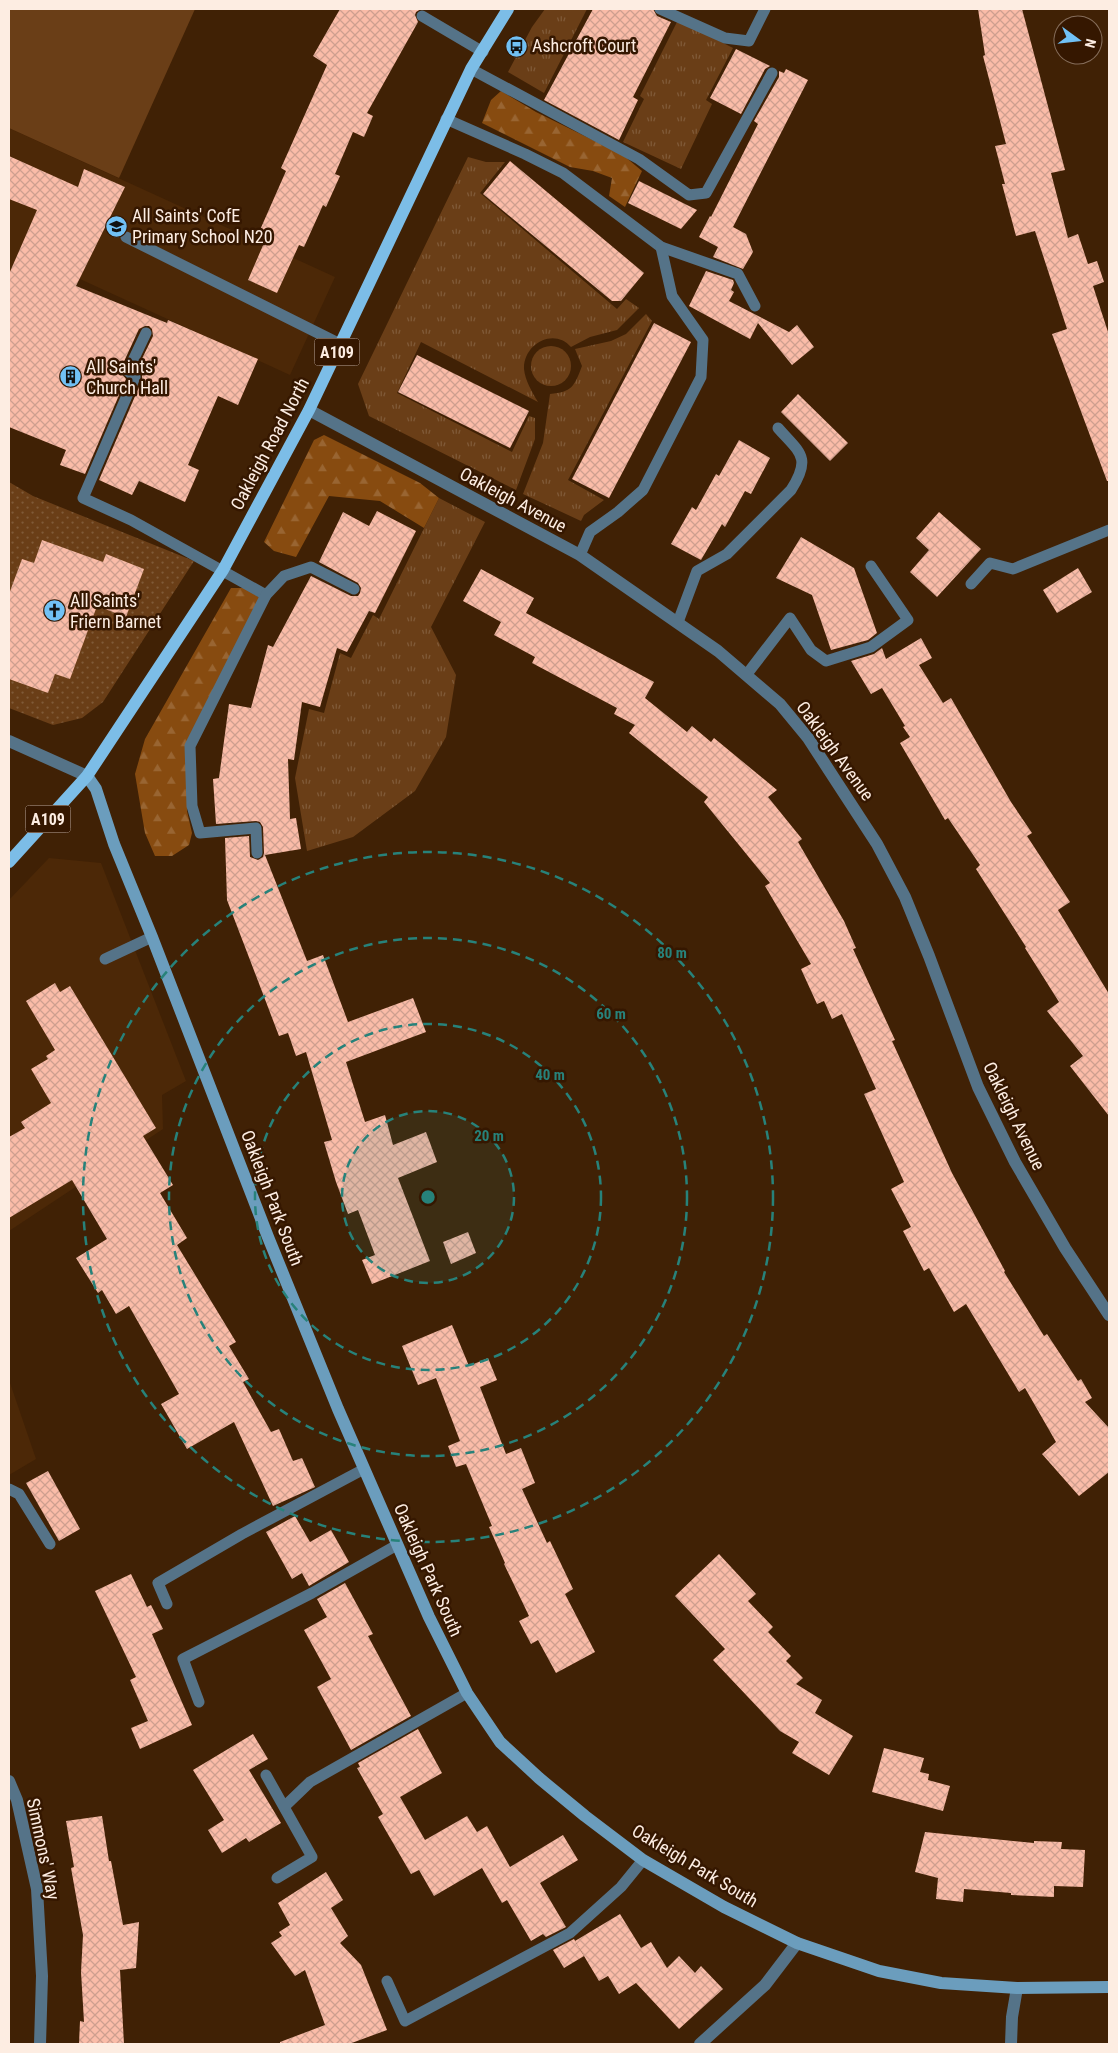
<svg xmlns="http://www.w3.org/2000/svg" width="1118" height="2053" font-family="'Roboto Condensed',sans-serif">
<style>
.built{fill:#4c2807}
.grass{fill:url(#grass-tufts)}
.forest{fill:url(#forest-firs)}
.park{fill:url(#park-dots)}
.pitch{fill:#6a3e17}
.building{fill:url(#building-cross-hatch)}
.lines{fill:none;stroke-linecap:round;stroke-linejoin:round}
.lane{stroke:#557388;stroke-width:11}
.street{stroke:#557388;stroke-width:12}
.secondary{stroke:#6b9dbd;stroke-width:12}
.primary{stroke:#7cbde7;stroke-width:12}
.ring{fill:none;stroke:#27827a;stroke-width:2.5;stroke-dasharray:9 6}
.labels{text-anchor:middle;stroke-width:5;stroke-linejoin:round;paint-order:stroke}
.shield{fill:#351700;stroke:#c1ad9e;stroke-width:1}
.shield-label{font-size:16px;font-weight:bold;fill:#fdede2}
.poi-label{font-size:18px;fill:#fdede2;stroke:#351700;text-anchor:start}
.street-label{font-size:18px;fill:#fdede2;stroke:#351700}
.centre{fill:#27827a;stroke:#351700;stroke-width:2.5}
.ring-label{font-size:15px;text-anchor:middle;font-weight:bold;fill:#27827a;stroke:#351700;stroke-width:5;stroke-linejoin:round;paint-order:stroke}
</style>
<defs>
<pattern id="grass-tufts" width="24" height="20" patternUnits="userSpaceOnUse" patternTransform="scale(1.25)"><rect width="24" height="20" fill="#6a3e17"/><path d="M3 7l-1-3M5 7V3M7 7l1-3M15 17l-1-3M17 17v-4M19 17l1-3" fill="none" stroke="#805a38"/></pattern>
<pattern id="forest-firs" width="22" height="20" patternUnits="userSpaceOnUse" patternTransform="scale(1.25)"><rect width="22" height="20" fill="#874b10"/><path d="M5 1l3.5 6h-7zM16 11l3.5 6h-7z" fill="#996532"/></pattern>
<pattern id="park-dots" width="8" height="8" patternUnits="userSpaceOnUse" patternTransform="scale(1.25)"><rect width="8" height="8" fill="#6a3e17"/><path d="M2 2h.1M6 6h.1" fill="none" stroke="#805a38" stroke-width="1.8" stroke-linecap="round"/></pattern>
<pattern id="building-cross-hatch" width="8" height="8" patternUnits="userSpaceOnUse" patternTransform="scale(1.25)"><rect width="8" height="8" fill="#fabca8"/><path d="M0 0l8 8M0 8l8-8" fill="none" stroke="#ce9f8f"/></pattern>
</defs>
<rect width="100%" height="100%" fill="#402105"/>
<!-- built -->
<g class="built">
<polygon points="9,128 335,277 290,375 69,274 9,408"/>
<polygon points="49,858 101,863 186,1081 162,1095 163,1129 9,1231 9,900"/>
<polygon points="9,1380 36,1459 9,1475"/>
</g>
<!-- grass -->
<g class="grass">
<polygon points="545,9 587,9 544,93 508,72 532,27"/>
<polygon points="678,20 733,48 706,100 712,104 681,169 623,142 644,99 640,96"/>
<path d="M468 157 486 162H505L480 193 617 309 626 299 639 308 617 330 590 337 571 347C554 327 523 344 524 369 525 380 532 392 538 402L421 342 397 393 512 452 529 416 535 418V439L516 490 369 416 358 384Z"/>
<path d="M646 314 652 321 568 480 604 500 584 515 581 521 523 494 543 443 550 394C572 392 574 387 582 366L575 349 611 341 626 334Z"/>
<circle cx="551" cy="366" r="20"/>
<polygon points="439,498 485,522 431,627 456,675 446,737 415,791 353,837 307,851 295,778 309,709 324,713 340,653 351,658 373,615 379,619"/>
</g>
<!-- forest -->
<g class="forest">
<polygon points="501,91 536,112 623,155 642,171 625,207 609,196 612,178 593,171 570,167 482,123 491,100"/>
<polygon points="324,435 420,483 439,498 424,528 380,501 329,496 296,557 274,551 264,542 314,440"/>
<polygon points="231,588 246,588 260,598 187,745 187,811 192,833 189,845 172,856 155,856 145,833 135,774 145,739"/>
</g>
<!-- park -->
<polygon class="park" points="9,482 33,496 194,561 103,702 82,718 53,725 9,708"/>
<!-- pitch -->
<polygon class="pitch" points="9,9 195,9 119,178 9,128"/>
<!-- building -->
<g class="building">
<polygon points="340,9 421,9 416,12 415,15 418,22 367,113 373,116 364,137 353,132 335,174 340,176 326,207 323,205 304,247 299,245 277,293 248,280 264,243 256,239 286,171 281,168 327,65 313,56"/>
<polygon points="593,9 653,9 657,16 671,22 633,97 638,100 619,140 544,100"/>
<polygon points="978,9 1022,9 1065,170 1051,173 1068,238 1078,234 1088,264 1097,261 1104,282 1093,286 1109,335 1109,481 1107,481 1052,334 1067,329 1035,231 1016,236 1002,184 1005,184 995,146 1006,144 983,56 985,55"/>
<polygon points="736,49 770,66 765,69 741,114 710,98"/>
<polygon points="786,69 808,80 733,227 746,234 753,252 743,269 713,257 718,247 699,237 710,216 711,217 758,124 754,121 779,77 779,71 784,73"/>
<polygon points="9,156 78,187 84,169 125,187 76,286 167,323 168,320 258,359 238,405 218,396 188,465 199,470 185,502 139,481 132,495 99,480 142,380 142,375 137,369 153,336 152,329 149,326 145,326 139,329 121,368 121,373 126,379 85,474 60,465 66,450 9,427 9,274 37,210 9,199"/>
<polygon points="510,161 644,273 621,301 612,301 483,194"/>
<polygon points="639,181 697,210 681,229 628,203"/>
<polygon points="706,271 733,280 734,283 731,290 734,292 729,301 789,332 797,325 814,347 792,365 758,323 750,339 689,306"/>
<polygon points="654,323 691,342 609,498 572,479"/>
<polygon points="417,355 529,411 510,448 398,392"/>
<polygon points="798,394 848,443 830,461 781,412"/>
<polygon points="739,440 770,458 751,494 745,491 725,527 722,524 701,560 671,544 692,507 696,510 716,474 719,476"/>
<polygon points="377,511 416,531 375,613 369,611 347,652 337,648 320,707 302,702 294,760 288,759 290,819 296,818 301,849 265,855 307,961 323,955 348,1022 413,998 426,1032 346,1062 365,1122 385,1115 393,1145 426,1132 437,1162 398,1178 430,1261 372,1284 362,1260 375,1255 358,1210 348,1214 336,1182 324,1142 332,1140 306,1052 296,1056 288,1033 279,1036 227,900 225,838 249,836 250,857 258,860 263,857 264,853 263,827 260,822 256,821 216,824 213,779 219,778 229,704 251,708 268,645 273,647 311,576 351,596 358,596 360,593 361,588 358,583 319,562 343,512 369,526"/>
<polygon points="939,512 981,549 937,597 910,572 929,550 916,538"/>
<polygon points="801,537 854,568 877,633 868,640 831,650 812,595 776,578"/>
<polygon points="42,540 103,562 106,554 144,569 126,617 97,606 70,679 55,674 48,693 9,679 9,594 22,559 34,563"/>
<polygon points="1078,568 1092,592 1057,613 1043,590"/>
<polygon points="481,569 534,598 526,613 654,682 645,698 687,732 692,726 711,742 714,738 777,790 768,797 802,839 798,842 844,921 856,948 853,949 895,1040 892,1041 952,1173 1005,1271 1004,1272 1044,1336 1047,1334 1078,1381 1081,1379 1092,1398 1085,1402 1109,1428 1109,1472 1079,1496 1042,1454 1056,1442 1025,1388 1019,1392 966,1304 954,1312 929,1268 924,1271 903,1231 911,1227 891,1189 904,1182 864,1094 876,1089 842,1014 832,1019 824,1001 817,1004 801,969 811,964 765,886 770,883 704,802 708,797 629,733 635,725 614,714 617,708 532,663 535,657 494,635 501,622 463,601"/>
<polygon points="921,638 932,658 919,665 943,703 951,698 1011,802 1032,833 1027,836 1070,902 1058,910 1109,994 1109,1116 1070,1066 1083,1056 1047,1011 1059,1002 1025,948 1026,947 976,869 980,865 948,818 945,820 900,743 910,737 903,727 905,726 882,688 871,694 851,661 874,654 882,648 886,659"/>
<polygon points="55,983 60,992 70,986 156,1128 143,1136 173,1185 160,1193 187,1238 177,1245 236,1342 229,1346 249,1379 243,1382 271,1432 279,1429 293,1461 302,1458 315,1487 313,1488 273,1506 234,1422 187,1449 161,1404 179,1394 129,1306 116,1314 102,1290 98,1293 76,1258 107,1239 72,1180 9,1218 9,1137 25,1128 21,1122 51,1103 31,1069 48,1059 46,1056 55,1050 26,1001"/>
<polygon points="468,1232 476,1253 451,1264 443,1242"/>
<polygon points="452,1325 469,1366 488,1358 497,1380 480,1387 506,1454 521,1448 535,1483 522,1489 547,1543 550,1541 573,1589 565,1594 595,1652 556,1673 538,1640 531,1644 519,1621 529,1616 504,1564 505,1563 489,1527 492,1526 466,1464 456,1467 448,1446 460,1441 436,1378 418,1385 402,1346"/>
<polygon points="48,1471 80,1529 59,1541 26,1483"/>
<polygon points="295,1516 310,1542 331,1530 349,1562 309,1586 302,1573 292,1579 266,1532"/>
<polygon points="719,1554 756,1594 748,1601 773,1627 768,1632 791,1656 786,1661 803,1678 796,1684 822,1700 815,1713 853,1736 829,1775 792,1753 799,1742 780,1731 713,1660 725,1649 675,1596"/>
<polygon points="131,1574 147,1607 151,1605 163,1629 152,1634 192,1725 140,1749 131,1728 148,1721 130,1680 136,1677 95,1591"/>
<polygon points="345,1583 373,1634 368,1636 411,1716 351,1750 317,1687 331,1679 304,1630 327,1617 317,1599"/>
<polygon points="418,1729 442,1773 400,1797 425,1840 467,1816 477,1832 487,1826 510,1867 563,1835 578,1860 540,1883 566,1927 546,1937 543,1934 531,1941 507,1900 502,1903 482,1868 434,1896 419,1870 411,1874 378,1817 383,1814 357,1768 360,1767 358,1763"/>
<polygon points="253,1734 268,1759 249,1770 281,1823 249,1842 246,1838 222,1853 208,1830 224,1820 193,1770"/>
<polygon points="884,1748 924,1758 920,1772 929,1774 928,1780 950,1786 943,1811 872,1792"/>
<polygon points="102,1816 109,1861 111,1861 123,1925 139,1922 136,1968 120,1970 124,2044 79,2044 80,2021 84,2022 81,1972 83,1935 71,1868 74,1867 66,1821"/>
<polygon points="925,1832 1034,1843 1034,1841 1062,1842 1061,1849 1085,1850 1083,1887 1054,1886 1054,1897 1011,1895 1011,1893 964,1889 963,1902 936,1899 938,1878 915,1872"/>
<polygon points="326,1872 343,1900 331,1908 348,1936 340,1943 361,1965 387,2030 349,2044 280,2044 280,2042 325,2025 305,1970 295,1976 271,1943 282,1936 279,1932 290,1925 278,1903"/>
<polygon points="620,1914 641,1948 651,1942 667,1968 679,1956 695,1973 701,1966 723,1989 679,2029 636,1983 619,1994 608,1976 599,1981 575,1941"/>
<polygon points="574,1939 584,1956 564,1968 553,1950"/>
</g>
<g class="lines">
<!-- lane -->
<g class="lane">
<polyline points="660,9 725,38 749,41 765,9"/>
<polyline points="422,16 483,52"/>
<polyline points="471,69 639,159 689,195 706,193 772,73"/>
<polyline points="446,119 525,154 563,173 661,247 738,274 755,306"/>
<polyline points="126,237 340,344"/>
<polyline points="146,333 128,371 135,377 83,498 131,520 266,595"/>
<polyline points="580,555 590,532 618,512 643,490 701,377 703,340 672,296 661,247"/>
<polyline points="971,584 990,563 1013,569 1109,530"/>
<path d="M678 622 697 571 727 554 791 490C812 457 800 453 778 428"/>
<polyline points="747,674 790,618 811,650 826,661 871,647 908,620 871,566"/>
<polyline points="257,853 256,828 200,833 192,806 190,746 266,595 284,576 311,567 354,589"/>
<polyline points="105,959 152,937"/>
<polyline points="9,1489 19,1494 50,1544"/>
<polyline points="167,1604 158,1583 242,1534 364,1469"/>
<polyline points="199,1702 183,1659 312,1593 397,1545"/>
<polyline points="266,1775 312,1857 277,1878"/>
<polyline points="285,1806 310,1782 467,1693"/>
<polyline points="387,1981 405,2021 570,1933 621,1887 643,1860"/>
</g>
<!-- street -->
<g class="street">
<polyline points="309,410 580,555 718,651 780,704 808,738 877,844 905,897 929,956 978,1087 1015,1162 1065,1248 1109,1315"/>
<polyline points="9,741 87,776"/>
<polyline points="9,1781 17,1800 37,1889 42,1976 40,2044"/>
<polyline points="700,2044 765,1985 797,1943"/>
<polyline points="1011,2044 1012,2017 1017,1988"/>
</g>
<!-- secondary -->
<polyline class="secondary" points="87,776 96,789 114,844 152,937 268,1237 338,1409 429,1617 467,1693 500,1742 539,1778 585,1816 643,1860 724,1907 797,1943 879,1971 941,1983 1017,1988 1109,1987"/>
<!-- primary -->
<polyline class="primary" points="9,862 87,776 223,570 309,410 471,69 508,9"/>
</g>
<!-- distance rings -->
<circle cx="428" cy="1197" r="86" fill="#27827a" fill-opacity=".12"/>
<g class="ring">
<circle cx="428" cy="1197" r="86"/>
<circle cx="428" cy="1197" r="173"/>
<circle cx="428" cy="1197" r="259"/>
<circle cx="428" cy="1197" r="345"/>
</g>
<!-- icons -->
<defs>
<symbol id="bus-disc" viewBox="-11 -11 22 22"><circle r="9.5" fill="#71c1f5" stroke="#351700"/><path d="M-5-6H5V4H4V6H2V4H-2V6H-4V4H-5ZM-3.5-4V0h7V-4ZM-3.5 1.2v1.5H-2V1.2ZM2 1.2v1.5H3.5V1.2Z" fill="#111"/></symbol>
<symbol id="school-disc" viewBox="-11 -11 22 22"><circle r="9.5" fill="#71c1f5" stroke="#351700"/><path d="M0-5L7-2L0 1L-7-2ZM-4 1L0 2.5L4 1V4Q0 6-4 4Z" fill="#111"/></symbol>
<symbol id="building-disc" viewBox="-11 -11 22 22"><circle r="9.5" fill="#71c1f5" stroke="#351700"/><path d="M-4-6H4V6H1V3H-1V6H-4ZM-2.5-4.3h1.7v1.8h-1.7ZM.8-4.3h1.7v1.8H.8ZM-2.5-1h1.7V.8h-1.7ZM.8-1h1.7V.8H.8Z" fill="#111"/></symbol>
<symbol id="church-disc" viewBox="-11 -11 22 22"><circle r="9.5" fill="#71c1f5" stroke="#351700"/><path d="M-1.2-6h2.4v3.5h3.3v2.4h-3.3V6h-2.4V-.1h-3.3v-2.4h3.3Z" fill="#111"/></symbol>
</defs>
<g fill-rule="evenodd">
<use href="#bus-disc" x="504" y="34" width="25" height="25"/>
<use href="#school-disc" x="104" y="214" width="25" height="25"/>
<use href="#building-disc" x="58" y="364" width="25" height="25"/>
<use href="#church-disc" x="42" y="598" width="25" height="25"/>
</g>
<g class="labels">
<!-- shield labels -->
<g class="shield">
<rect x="314.5" y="338.5" width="45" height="27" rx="4"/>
<rect x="25.5" y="805.5" width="45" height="27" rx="4"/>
</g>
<g class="shield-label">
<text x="337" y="358">A109</text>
<text x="48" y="825">A109</text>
</g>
<!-- poi labels -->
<g class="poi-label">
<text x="532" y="52">Ashcroft Court</text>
<text x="132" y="222">All Saints' CofE<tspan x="132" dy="21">Primary School N20</tspan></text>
<text x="86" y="373">All Saints'<tspan x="86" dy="21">Church Hall</tspan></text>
<text x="70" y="607">All Saints'<tspan x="70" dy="21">Friern Barnet</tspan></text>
</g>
<!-- street labels -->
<g class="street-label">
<text transform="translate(270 444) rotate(-62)" y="6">Oakleigh Road North</text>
<text transform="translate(513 500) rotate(28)" y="6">Oakleigh Avenue</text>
<text transform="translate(835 751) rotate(54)" y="6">Oakleigh Avenue</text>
<text transform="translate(1014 1116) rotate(64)" y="6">Oakleigh Avenue</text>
<text transform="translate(272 1198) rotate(69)" y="6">Oakleigh Park South</text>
<text transform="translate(428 1570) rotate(66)" y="6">Oakleigh Park South</text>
<text transform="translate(43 1849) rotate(78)" y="6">Simmons' Way</text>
<text transform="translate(695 1866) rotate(31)" y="6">Oakleigh Park South</text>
</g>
</g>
<circle cx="428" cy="1197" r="8" class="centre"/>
<g class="ring-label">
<text x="672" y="958">80 m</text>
<text x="611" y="1019">60 m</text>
<text x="550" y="1080">40 m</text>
<text x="489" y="1141">20 m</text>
</g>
<!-- border -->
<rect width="1118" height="2053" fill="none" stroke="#fdede2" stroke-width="20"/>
<!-- north arrow -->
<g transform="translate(1078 40) rotate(105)"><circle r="24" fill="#351700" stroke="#856d5a"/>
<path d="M0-4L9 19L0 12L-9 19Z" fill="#71c1f5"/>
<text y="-8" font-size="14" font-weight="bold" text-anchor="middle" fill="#fdede2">N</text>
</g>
</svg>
